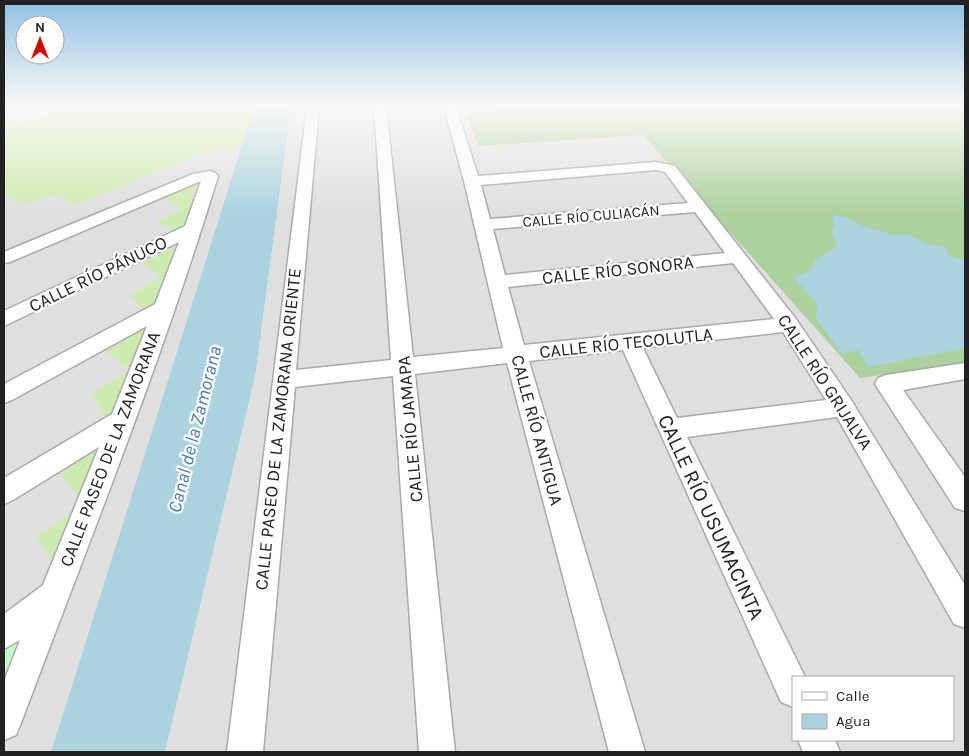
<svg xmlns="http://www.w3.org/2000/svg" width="969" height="756" font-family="Karla,sans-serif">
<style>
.residential{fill:#e0dfdf;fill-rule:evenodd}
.grass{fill:#cdebb0}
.forest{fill:#add19e}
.park{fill:#c8facc}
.water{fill:#aad3df}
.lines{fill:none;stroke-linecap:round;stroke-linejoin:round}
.minor-casing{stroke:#a9a9a9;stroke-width:3}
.minor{fill:#fff;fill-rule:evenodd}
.labels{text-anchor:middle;stroke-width:4.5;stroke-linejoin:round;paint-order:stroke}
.far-street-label{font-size:15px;fill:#222;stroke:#fff}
.street-label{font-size:18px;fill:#222;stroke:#fff}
.water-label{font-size:19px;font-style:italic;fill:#4a7aab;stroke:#fff}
.near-street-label{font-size:21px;fill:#222;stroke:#fff}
</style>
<rect width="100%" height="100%" fill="#f2efe9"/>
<!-- residential -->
<g class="residential">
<polygon points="4,107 254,107 51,752 4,752"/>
<path d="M291 107H965V752H165L255 377ZM793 677H953V740H793Z"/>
</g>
<!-- grass -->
<g class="grass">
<polygon points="72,107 254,107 241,147 208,151 73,206 60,194 24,205 4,194 4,129"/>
<polygon points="197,183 183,229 174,233 158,221 188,207 182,208 164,199"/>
<polygon points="176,246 155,306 144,311 130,295 164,276 160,276 142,263"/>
<polygon points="146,327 133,365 125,368 106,351"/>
<polygon points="130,370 115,412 105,418 92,393"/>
<polygon points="100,447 78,496 59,472"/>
<polygon points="71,514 52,559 36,536"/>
</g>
<!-- forest -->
<polygon class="forest" points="532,107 965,107 965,363 860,378 643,135 478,146 467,113"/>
<!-- park -->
<polygon class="park" points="30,624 4,692 4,644"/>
<!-- water -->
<g class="water">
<polygon points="254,107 291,107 255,377 165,752 51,752"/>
<polygon points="832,215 847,218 863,226 893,235 908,234 926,244 946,247 948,255 965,260 965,348 868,367 858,350 842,354 816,317 817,303 793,277 810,271 815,260 838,246 831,232 834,226"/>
</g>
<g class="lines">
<defs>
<g id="minor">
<path d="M307 107H319L296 370 391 360 374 107H386L413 357 503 348 464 181 444 107H456L478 176 656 162 675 166 796 319 851 400 965 585V628L954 624 837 417 687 437 805 677H793V707L781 702 623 350 529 361 645 752H609L507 363 415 374 455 752H419L393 376 295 387 263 752H227ZM656 170 665 172 688 203 490 219 481 185ZM695 212 725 253 505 275 493 229ZM733 263 774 319 524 345 508 287ZM783 332 826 400 677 418 643 348Z"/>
<path d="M210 171 215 173 218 176C162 361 89 542 21 723L16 735 4 740V681L20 640 4 649V614L43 585 99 447 13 500 4 504V478L112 414 147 326 12 400 4 403V384L155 304 179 242 4 326V311L185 226 201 181 10 262 4 263V252L193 174Z"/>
<polygon points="965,363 965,379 903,390 965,477 965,511 955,508 875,384 878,378 886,375"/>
<polygon points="798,740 835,740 840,752 803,752"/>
</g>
</defs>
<!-- minor casing -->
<use href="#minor" class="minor-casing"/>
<!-- minor -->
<use href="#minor" class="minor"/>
</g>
<!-- sky -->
<linearGradient id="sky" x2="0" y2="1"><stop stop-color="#8fc0e4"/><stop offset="0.5" stop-color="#f9f8f5"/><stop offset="1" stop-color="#f9f8f5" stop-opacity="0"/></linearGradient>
<rect width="969" height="212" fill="url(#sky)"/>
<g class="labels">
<!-- far-street labels -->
<g class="far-street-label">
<text transform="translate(591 216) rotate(-5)" y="5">CALLE RÍO CULIACÁN</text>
</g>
<!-- street labels -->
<g class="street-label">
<text transform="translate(618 270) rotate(-6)" y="6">CALLE RÍO SONORA</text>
<text transform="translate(98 274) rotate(-26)" y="6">CALLE RÍO PÁNUCO</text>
<text transform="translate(626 343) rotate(-6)" y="6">CALLE RÍO TECOLUTLA</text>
<text transform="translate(825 382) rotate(57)" y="6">CALLE RÍO GRIJALVA</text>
<text transform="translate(278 429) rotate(-84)" y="6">CALLE PASEO DE LA ZAMORANA ORIENTE</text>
<text transform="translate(410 429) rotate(-95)" y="6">CALLE RÍO JAMAPA</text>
<text transform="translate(537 430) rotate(75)" y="6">CALLE RÍO ANTIGUA</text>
<text transform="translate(110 449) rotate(-69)" y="6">CALLE PASEO DE LA ZAMORANA</text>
</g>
<!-- water labels -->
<g class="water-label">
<text transform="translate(194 429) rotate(-76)" y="7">Canal de la Zamorana</text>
</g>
<!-- near-street labels -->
<g class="near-street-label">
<text transform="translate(711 517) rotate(65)" y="7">CALLE RÍO USUMACINTA</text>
</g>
</g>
<!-- border -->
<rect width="969" height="756" fill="none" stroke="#222222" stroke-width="10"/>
<!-- legend -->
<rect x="792" y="676" width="162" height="65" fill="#ffffff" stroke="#a7a7a7"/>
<rect x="802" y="692" width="25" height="8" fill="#ffffff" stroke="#a7a7a7"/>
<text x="836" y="701" font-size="15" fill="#222222">Calle</text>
<rect x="802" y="714" width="25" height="15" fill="#aad3df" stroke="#a7a7a7"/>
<text x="836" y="726" font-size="15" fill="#222222">Agua</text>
<!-- north arrow -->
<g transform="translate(40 40)"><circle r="24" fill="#ffffff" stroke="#a7a7a7"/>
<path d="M0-4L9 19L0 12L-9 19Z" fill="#d40000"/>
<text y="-8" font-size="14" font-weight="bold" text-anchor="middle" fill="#222222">N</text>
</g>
</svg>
